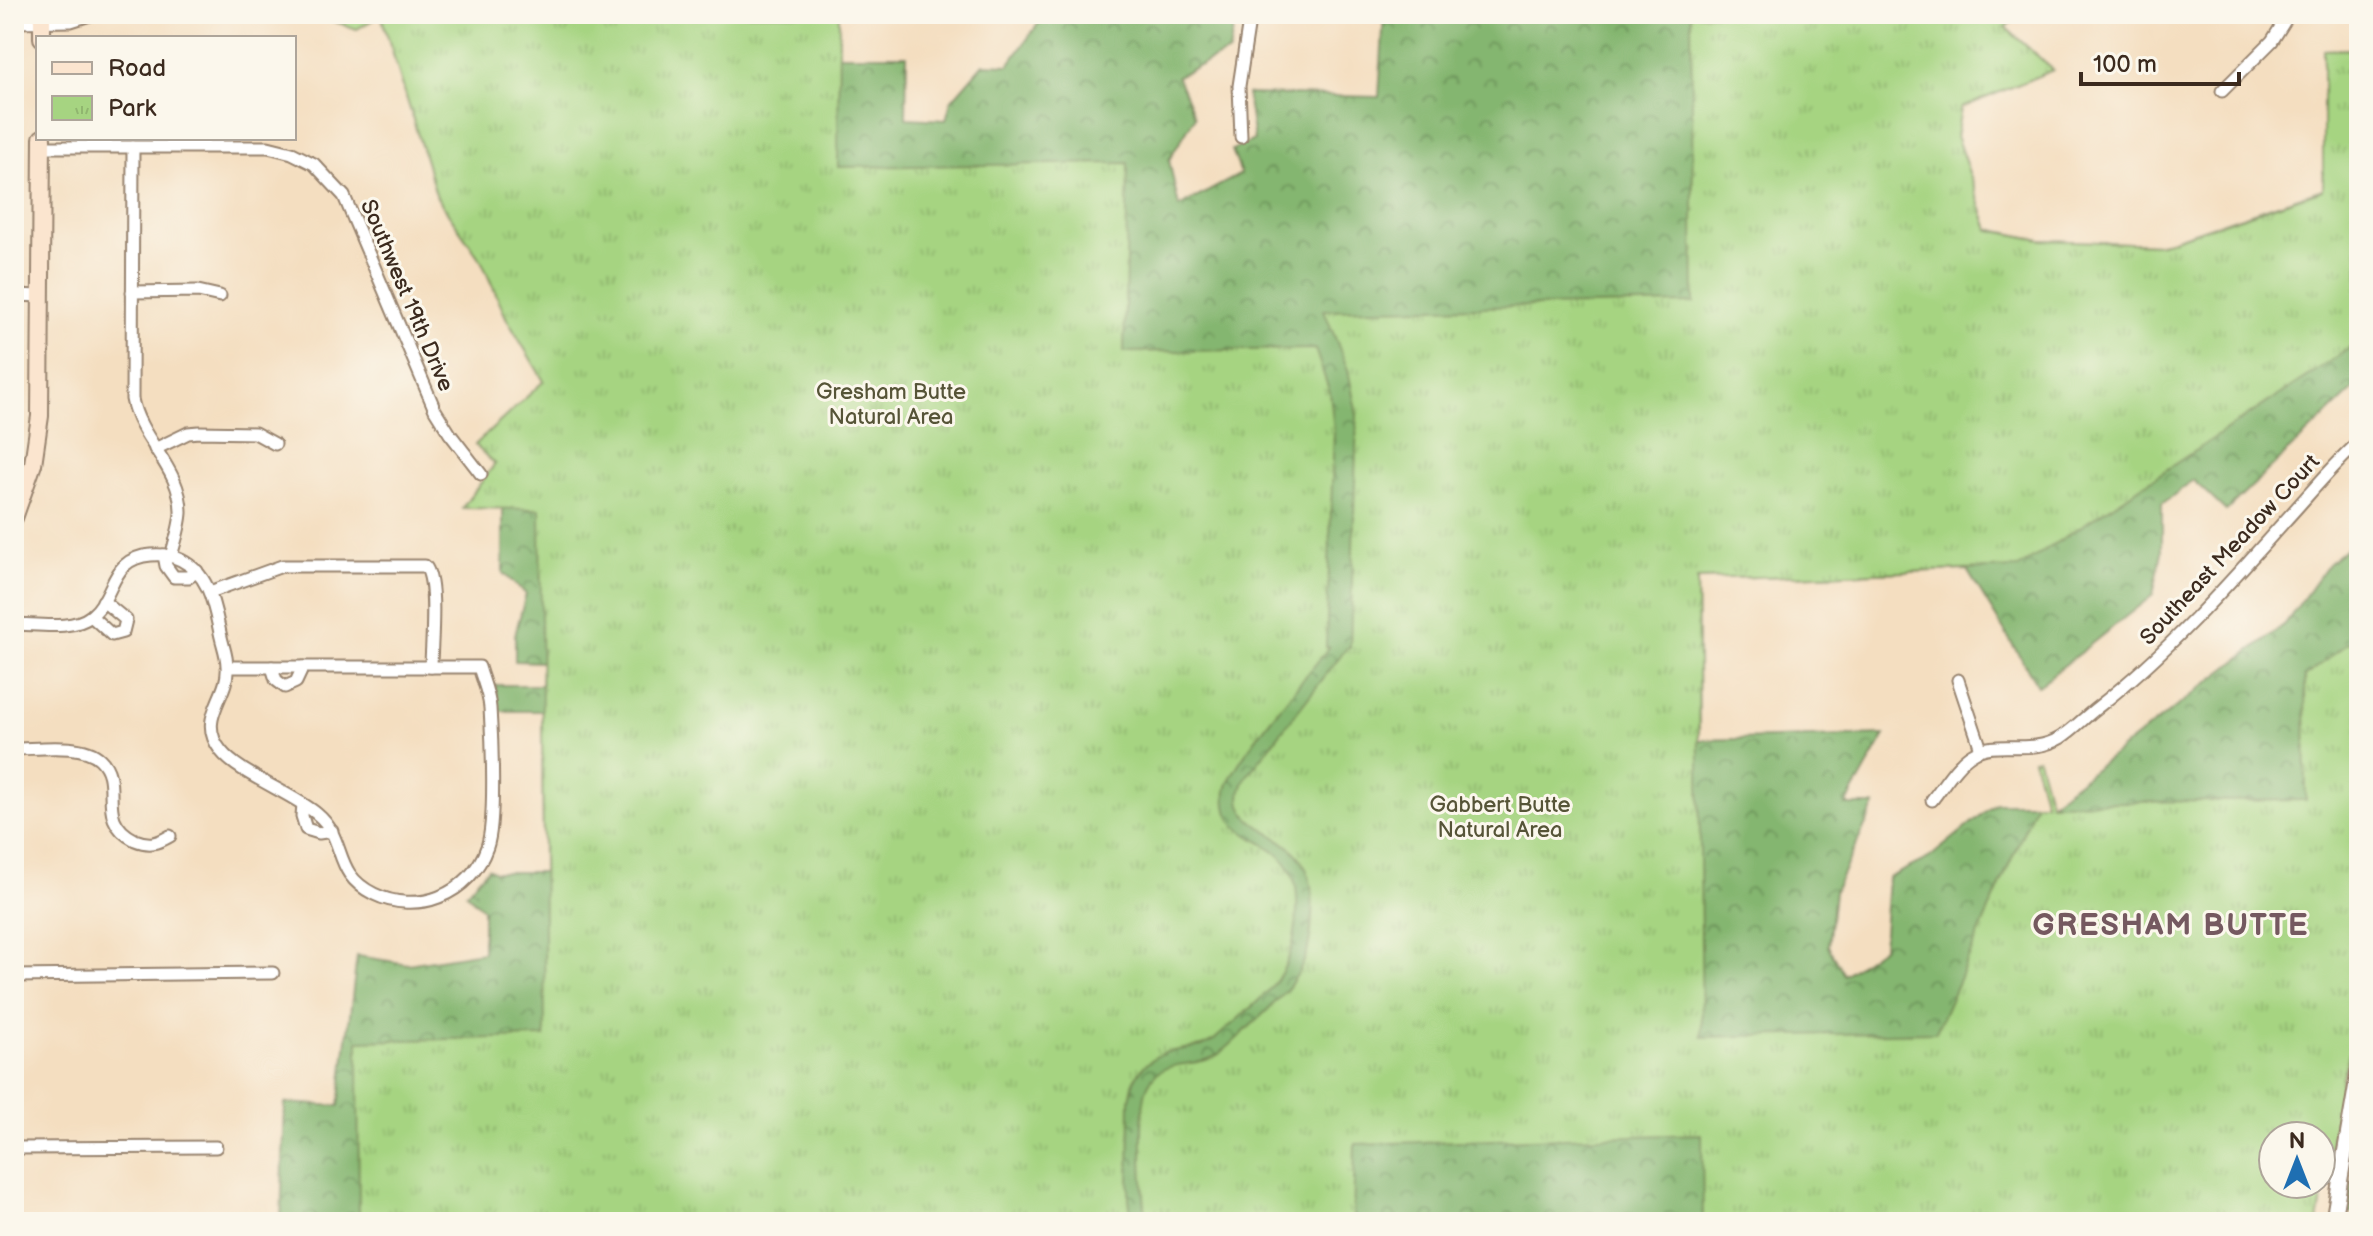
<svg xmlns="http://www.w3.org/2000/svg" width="2373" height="1236" font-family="'Balsamiq Sans',sans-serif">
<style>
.forest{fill:url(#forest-crowns);stroke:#607046;stroke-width:2;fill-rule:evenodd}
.park{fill:url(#park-tufts);stroke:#707f50;stroke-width:2;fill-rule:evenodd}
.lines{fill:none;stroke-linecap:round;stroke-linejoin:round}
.minor-casing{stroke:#98846f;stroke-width:15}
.tertiary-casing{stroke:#98846f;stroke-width:18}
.secondary-casing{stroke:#98846f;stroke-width:20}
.minor{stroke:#fff;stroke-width:11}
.tertiary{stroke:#fff;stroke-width:14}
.secondary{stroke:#fbe5cf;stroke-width:16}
.labels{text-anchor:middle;stroke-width:6;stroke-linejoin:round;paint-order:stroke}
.street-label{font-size:22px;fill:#3b2a1e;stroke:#fbf7ec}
.park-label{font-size:22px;fill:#565437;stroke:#fbf7ec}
.district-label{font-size:30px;font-weight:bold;letter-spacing:2px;fill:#755960;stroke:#fbf7ec}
</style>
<defs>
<pattern id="forest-crowns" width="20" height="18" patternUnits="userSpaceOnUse" patternTransform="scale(2)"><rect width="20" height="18" fill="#84b66f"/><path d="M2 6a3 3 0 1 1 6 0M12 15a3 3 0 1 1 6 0" fill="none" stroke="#6d945b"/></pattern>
<pattern id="park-tufts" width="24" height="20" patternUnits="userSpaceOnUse" patternTransform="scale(2)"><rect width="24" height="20" fill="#a6d481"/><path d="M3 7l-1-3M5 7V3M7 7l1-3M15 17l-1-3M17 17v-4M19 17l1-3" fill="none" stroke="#90b66f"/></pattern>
</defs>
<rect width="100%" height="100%" fill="#fbf7ec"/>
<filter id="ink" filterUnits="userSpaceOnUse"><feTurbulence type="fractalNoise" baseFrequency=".0125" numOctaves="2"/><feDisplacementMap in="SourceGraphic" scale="16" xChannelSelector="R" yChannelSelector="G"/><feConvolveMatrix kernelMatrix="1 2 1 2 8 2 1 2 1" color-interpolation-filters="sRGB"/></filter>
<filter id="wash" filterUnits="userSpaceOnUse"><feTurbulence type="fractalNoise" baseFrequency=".006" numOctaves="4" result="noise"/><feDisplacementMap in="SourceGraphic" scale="32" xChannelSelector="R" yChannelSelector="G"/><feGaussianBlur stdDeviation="1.8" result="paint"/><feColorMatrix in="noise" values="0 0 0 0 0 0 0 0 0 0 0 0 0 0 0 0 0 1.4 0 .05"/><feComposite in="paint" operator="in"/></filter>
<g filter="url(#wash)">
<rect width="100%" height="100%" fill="#f4dec0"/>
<!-- forest -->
<g class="forest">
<path d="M279 14H839V55H907L906 118 946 120 951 101 983 64 1009 65 1045 14H1236L1229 52 1177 76 1195 117 1169 160 1179 207 1241 174 1232 150 1254 140 1247 94 1379 97 1384 14H2023L2005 27 2053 70 1961 108 1956 136 1989 229 2041 240 2158 244 2323 189V50L2359 49V384L2226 511 2193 480 2162 504V552L2153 595 2038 686 1967 570 1697 579 1699 740 1885 735 1846 805H1875L1834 892 1828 946 1844 975 1883 947 1888 878 1929 858 1996 803H2050L2285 624 2328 564 2359 537V847L2354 854 2359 857 2357 1029 2342 1076 2318 1222H281L285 1103 339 1106 357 956 408 964 483 952V909L466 893 488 868 495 872H543L542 711H499L495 685H541L542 662 515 661V635L526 594 503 573V508H462L495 464 475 445 544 381 507 319 482 262 437 197 381 15 357 29 327 19 279 18ZM2273 1136H2321V1184H2273Z"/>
<polygon points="2359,1175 2359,1213 2348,1213 2352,1181"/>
</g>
<!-- park -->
<g class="park">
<path d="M279 14H839L838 167 1128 163 1124 352 1315 349 1330 393 1334 430 1326 647H1329C1309 674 1229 764 1226 791 1221 835 1257 834 1280 856 1296 872 1298 891 1297 913 1294 982 1261 997 1214 1040L1202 1046 1167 1052 1155 1057 1144 1066 1134 1080 1130 1099 1129 1198 1132 1222H359L358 1041 545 1037 540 509 462 508 495 464 475 445 544 381 507 319 482 262 437 197 381 15 357 29 327 19 279 18Z"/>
<path d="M1691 14H2023L2005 27 2053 70 1961 108 1956 136 1989 230 2041 240 2159 244 2323 190V50L2359 49V342L2018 568 1697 579 1702 1037 1936 1032 2036 803H2045L2033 759 2038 758 2050 803 2306 800 2305 677 2359 634V847L2354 854 2359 857V1024L2342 1076 2318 1222H1703L1702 1134 1355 1144 1353 1222H1147C1143 1196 1137 1104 1149 1083 1163 1058 1192 1068 1214 1057 1226 1051 1236 1039 1246 1030 1275 1003 1305 979 1310 938 1313 912 1316 883 1302 861 1283 829 1219 824 1247 776L1347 648H1350L1357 415 1348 370 1324 310 1694 303ZM2321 1136V1184H2273V1136Z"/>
</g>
</g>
<g filter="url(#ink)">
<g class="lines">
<defs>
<g id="minor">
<polyline points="14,22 71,21 93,14"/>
<polyline points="2222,91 2272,41 2289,14"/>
<polyline points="1241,137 1239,86 1250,14"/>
<polyline points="42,147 268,147 292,153 314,164 344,196 435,410 450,434 481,474"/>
<path d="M133 147 132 399C140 441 182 469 181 513 180 527 175 542 171 556"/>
<polyline points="132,292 198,291 220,296"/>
<polyline points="14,295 41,296"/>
<polyline points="155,449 188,433 199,432 255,433 275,444"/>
<polyline points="164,555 166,566 174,577 189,577 197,571"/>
<path d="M210 592 282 566H425C438 580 431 646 431 667"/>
<polyline points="91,616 112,635 123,632 126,620 103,601"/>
<path d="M14 624C37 624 72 631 91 616 117 595 109 558 151 555 162 554 171 555 181 560 211 575 214 607 221 637 223 646 227 656 227 666 230 697 195 718 221 751 239 774 292 793 317 814 348 840 331 873 374 894 394 904 419 905 439 897 462 888 479 870 487 847 496 822 492 737 490 708 489 694 483 681 479 667H228"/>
<polyline points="272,667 276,680 285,687 296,682 303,667"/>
<polyline points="1958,680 1981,749"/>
<path d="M14 749C37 749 83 742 100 759 125 783 93 819 135 840 150 846 158 843 170 836"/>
<path d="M1932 800C1944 785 1956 764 1972 754 1997 738 2029 756 2060 738 2074 729 2085 717 2098 707 2167 653 2226 587 2284 522 2309 495 2331 467 2359 442"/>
<polyline points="303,804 302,816 306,829 319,833 332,831"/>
<polyline points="14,976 273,973"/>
<polyline points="14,1148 216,1147"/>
</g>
<polyline id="tertiary" points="2333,1222 2359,1069"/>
<g id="secondary">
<polyline points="42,38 42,14"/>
<polyline points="14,518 33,464 40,416 42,138"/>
</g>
</defs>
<!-- minor casing -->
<use href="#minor" class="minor-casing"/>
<!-- tertiary casing -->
<use href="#tertiary" class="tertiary-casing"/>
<!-- secondary casing -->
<use href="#secondary" class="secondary-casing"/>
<!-- minor -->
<use href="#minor" class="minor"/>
<!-- tertiary -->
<use href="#tertiary" class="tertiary"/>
<!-- secondary -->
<use href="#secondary" class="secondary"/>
</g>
</g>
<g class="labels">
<!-- street labels -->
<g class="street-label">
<text transform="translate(408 295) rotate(67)" y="8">Southwest 19th Drive</text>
<text transform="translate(2229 549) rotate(-47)" y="8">Southeast Meadow Court</text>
</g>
<!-- park labels -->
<g class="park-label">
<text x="891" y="399">Gresham Butte<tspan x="891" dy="25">Natural Area</tspan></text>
<text x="1500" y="812">Gabbert Butte<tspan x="1500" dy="25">Natural Area</tspan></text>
</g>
<!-- district labels -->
<g class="district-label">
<text x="2171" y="935">GRESHAM BUTTE</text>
</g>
</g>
<!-- margin -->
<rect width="2373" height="1236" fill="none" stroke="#fbf7ec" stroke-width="48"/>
<!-- legend -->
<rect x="36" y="36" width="260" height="104" fill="#fbf7ec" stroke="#aea59a" stroke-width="2"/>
<rect x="52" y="62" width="40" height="12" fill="#fbe5cf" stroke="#aea59a" stroke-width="2"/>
<text x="108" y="76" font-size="24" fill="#3b2a1e">Road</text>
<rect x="52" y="96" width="40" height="24" fill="url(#park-tufts)" stroke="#aea59a" stroke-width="2"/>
<text x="108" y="116" font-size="24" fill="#3b2a1e">Park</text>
<!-- north arrow -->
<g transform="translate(2297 1160)"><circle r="38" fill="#fbf7ec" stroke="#aea59a" stroke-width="2"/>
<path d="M0-6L14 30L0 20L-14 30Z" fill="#1f6fb2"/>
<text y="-12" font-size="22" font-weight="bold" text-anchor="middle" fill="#3b2a1e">N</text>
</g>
<!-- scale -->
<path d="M2081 72v12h158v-12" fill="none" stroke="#3b2a1e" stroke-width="4"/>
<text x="2093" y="72" font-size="24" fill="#3b2a1e" stroke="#fbf7ec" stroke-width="6" paint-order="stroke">100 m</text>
</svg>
